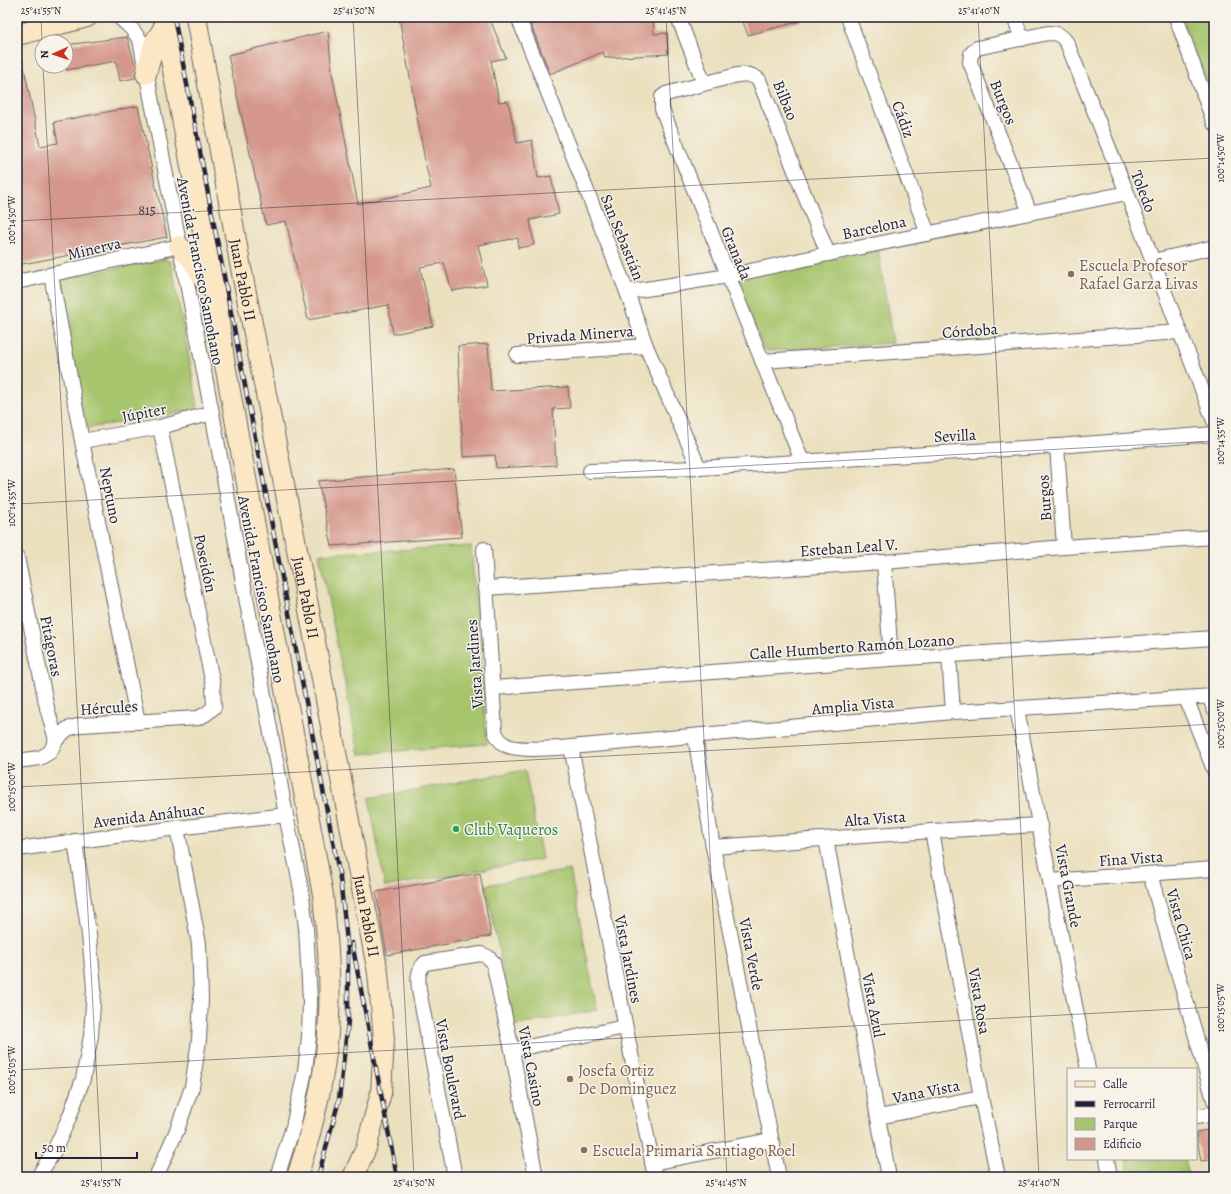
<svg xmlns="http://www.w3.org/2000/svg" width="1231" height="1194" font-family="Alegreya,serif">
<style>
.green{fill:#a7c56d;stroke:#647454}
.building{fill:#d5978b}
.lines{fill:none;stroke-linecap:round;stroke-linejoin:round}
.minor-casing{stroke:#686469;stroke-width:16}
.secondary-casing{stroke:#686469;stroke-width:22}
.minor{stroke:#fff;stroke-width:14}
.secondary{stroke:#fbe7c3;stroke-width:20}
.rail-casing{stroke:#22223b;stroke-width:4.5}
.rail{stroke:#f7f3e8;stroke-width:3;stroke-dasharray:9;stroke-linecap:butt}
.ticks{fill:none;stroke:#22223b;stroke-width:1;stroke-opacity:0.45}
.education-dot{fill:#8d6e63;stroke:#f7f3e8;stroke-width:1.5}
.leisure-dot{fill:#2e9e5b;stroke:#f7f3e8;stroke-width:1.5}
.labels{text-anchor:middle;stroke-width:3;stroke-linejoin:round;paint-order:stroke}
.number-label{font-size:14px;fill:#4f3f4f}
.street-label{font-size:16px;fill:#22223b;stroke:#f7f3e8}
.education-label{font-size:16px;fill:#785e54;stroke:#f7f3e8;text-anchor:start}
.leisure-label{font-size:16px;fill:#27864d;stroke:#f7f3e8;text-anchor:start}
.neatline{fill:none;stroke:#22223b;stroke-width:1.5}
.ticks-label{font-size:10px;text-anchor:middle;fill:#22223b}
</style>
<rect width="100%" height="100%" fill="#f7f3e8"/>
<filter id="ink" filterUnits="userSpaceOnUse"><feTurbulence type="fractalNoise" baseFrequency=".025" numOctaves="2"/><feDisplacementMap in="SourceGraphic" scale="8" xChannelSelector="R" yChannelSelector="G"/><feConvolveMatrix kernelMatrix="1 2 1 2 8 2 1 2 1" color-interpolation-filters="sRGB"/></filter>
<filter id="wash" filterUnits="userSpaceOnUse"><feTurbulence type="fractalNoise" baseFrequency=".012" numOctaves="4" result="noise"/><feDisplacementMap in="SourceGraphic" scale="16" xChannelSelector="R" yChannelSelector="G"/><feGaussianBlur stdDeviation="0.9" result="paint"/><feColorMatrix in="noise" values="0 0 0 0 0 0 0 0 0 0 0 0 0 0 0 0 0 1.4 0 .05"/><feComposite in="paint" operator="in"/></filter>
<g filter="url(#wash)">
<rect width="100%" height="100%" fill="#ebe0be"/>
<!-- green -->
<g class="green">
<polygon points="1182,17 1214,17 1214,107"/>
<polygon points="878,250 893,343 768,351 763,348 737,282 740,276"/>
<polygon points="165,259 171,262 198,406 195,410 88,428 83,425 57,280"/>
<polygon points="471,546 487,744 359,754 319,554"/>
<polygon points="525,770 542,859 385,887 369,798"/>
<polygon points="570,870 597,1010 514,1026 486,885"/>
<polygon points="1126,1159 1185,1159 1189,1177 1130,1177"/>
</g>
<g id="blocks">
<!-- building -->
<g class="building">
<polygon points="399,17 489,17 506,58 491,61 499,102 508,101 517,143 532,140 538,178 551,176 559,214 530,220 534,245 518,248 518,238 478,245 487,285 452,291 444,263 420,267 433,326 393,334 388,305 308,320 286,221 266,225 228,55 328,31 332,73 358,204 431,188 425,161"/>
<polygon points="528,17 653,17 654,34 667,33 668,54 605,58 603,52 550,74"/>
<polygon points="741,17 801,17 801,21 748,35"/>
<polygon points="127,37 136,68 135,78 120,81 116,61 66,70 66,45"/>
<polygon points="17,58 22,58 40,146 58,143 54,122 138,106 167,237 17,265"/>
<polygon points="488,344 491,391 568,387 570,408 553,409 556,465 496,468 495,455 463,457 458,346"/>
<polygon points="454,469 462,537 332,546 318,481"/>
<polygon points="480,873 491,936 387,955 376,892"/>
<polygon points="1214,1129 1214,1159 1201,1161 1196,1132"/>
</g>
</g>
</g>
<g filter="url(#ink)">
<use href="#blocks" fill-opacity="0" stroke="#686469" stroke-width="1"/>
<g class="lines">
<defs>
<g id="minor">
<polyline points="34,17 36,31"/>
<polyline points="119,17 131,28 140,40 212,413 286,815 301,889 306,928 310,1000 309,1037 305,1071 293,1127 277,1177"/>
<polyline points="518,17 627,292 646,346 699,468"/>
<polyline points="678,17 704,83"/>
<polyline points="848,17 928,234"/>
<polyline points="1014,17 1022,39"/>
<polyline points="1176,17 1214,123"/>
<path d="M1030 213 970 62 971 54 977 48 1048 33C1058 33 1061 35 1067 43L1127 193 1214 421"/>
<polyline points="1153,261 1214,247"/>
<polyline points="51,275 82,441 138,722"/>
<polyline points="17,282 179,246"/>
<polyline points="627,292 728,276 828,254 1127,193"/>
<polyline points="517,355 646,346"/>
<polyline points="762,361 1180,332"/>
<polyline points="82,441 160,427 212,413"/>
<polyline points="1057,446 1064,547"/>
<path d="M802 461 662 109V97L666 94 737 75C746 74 752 74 759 80L828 254"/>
<polyline points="590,471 699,468 1057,446 1214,434"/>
<path d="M484 549 495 732C497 736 500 741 504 744 515 752 556 748 571 747L953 712 1214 696"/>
<polyline points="17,557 47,708 56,740"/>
<polyline points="884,562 891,659"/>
<polyline points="486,588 884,562 1064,547 1214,537"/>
<polyline points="949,656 953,712"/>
<polyline points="493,688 891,659 1214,638"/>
<polyline points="1209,696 1214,709"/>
<polyline points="1186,698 1214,770"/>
<polyline points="1017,709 1050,881 1088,1069"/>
<polyline points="695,736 713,847 779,1177"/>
<polyline points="571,747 655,1177"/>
<polyline points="17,761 40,758 50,752 56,740 67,729 81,725 198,718 206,714 214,707 213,685 160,427"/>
<polyline points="932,831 981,1097 998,1177"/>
<polyline points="826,839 889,1177"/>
<polyline points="713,847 932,831 1040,825"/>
<polyline points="17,849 177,828 286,815"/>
<polyline points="1150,874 1214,1100"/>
<polyline points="1050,881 1214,869"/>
<polyline points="512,1050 625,1027"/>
<polyline points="878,1117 981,1097"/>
<polyline points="1196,1117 1214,1114"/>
<polyline points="1107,1159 1110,1177"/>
<polyline points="652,1163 771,1140"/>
<polyline points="38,1177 54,1151 69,1118 83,1079 91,1036 94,988 89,935 75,841"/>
<polyline points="156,1177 177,1130 192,1087 199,1040 201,998 199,944 177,828"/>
<path d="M455 1177 419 990C418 980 417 971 425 963L481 954 488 957 493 962 512 1050 536 1177"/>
</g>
<g id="secondary">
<path d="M163 17 216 300 224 359 323 895C327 935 331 976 329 1016 327 1071 314 1125 297 1177"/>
<path id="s1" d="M196 17 240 263 307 600 378 973 384 1039 381 1093 366 1148 353 1177"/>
<polyline points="17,35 87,17"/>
<polyline points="146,74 155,41 165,26"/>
<polyline points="179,246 191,258 208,286"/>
</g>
</defs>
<!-- minor casing -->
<use href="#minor" class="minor-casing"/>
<!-- secondary casing -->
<use href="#secondary" class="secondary-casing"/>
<!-- minor -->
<use href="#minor" class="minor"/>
<!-- secondary -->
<use href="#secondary" class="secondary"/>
<defs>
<g id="rail">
<polyline points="174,17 340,878 348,950 348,1021 339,1100 318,1177"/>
<polyline points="352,943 397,1177"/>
</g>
</defs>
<!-- rail casing -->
<use href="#rail" class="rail-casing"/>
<!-- rail -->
<use href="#rail" class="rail"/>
</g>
</g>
<!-- ticks -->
<path class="ticks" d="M41 17 42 42M353 17 414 1177M666 17 727 1177M978 17 1039 1177M43 66 102 1177M17 221 1214 158M17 504 1214 441M17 787 1214 724M17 1070 1214 1007"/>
<!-- markers -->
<g class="education-dot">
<circle cx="1071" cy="274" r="4"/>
<circle cx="570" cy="1079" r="4"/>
<circle cx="584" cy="1150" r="4"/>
</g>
<circle class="leisure-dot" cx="456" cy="829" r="4"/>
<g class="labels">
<!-- number labels -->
<g class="number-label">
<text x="147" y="215">815</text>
</g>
<!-- street labels -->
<g class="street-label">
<text transform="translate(786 100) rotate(68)" y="6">Bilbao</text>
<text transform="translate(1004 102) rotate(68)" y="6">Burgos</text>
<text transform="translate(904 119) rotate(70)" y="6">Cádiz</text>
<text transform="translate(1144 191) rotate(69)" y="6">Toledo</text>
<text transform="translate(874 227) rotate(-12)" y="6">Barcelona</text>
<text transform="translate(623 237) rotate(68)" y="6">San Sebastián</text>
<text transform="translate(94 248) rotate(-13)" y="6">Minerva</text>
<text transform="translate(737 253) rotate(68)" y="6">Granada</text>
<text transform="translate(201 271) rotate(79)" y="6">Avenida Francisco Samohano</text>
<text dy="6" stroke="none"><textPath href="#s1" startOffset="267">Juan Pablo II</textPath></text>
<text transform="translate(970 330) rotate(-4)" y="6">Córdoba</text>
<text transform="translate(580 334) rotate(-4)" y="6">Privada Minerva</text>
<text transform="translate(144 412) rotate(-11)" y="6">Júpiter</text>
<text transform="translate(955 435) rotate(-3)" y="6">Sevilla</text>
<text transform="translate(111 495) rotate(79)" y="6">Neptuno</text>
<text transform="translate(1044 498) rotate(-94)" y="6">Burgos</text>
<text transform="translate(849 547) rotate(-4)" y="6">Esteban Leal V.</text>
<text transform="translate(206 563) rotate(78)" y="6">Poseidón</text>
<text transform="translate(262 589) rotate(79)" y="6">Avenida Francisco Samohano</text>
<text dy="6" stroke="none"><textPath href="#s1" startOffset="591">Juan Pablo II</textPath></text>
<text transform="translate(52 646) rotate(79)" y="6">Pitágoras</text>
<text transform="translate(852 646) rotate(-4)" y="6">Calle Humberto Ramón Lozano</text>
<text transform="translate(474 664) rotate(-94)" y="6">Vista Jardines</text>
<text transform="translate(853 705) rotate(-5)" y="6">Amplia Vista</text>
<text transform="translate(109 707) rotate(-4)" y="6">Hércules</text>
<text transform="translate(149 815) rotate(-7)" y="6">Avenida Anáhuac</text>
<text transform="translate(875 818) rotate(-4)" y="6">Alta Vista</text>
<text transform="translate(1131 858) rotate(-4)" y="6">Fina Vista</text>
<text transform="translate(1069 886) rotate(79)" y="6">Vista Grande</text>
<text dy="6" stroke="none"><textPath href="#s1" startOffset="915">Juan Pablo II</textPath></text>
<text transform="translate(1182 924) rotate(74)" y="6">Vista Chica</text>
<text transform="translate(752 954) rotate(79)" y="6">Vista Verde</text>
<text transform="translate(629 959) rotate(79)" y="6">Vista Jardines</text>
<text transform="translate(980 1001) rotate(80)" y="6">Vista Rosa</text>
<text transform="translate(874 1005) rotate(79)" y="6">Vista Azul</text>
<text transform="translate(532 1066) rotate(79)" y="6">Vista Casino</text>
<text transform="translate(451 1069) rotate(79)" y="6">Vista Boulevard</text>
<text transform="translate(926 1091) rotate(-11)" y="6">Vana Vista</text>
</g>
<!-- education labels -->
<g class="education-label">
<text x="1079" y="271">Escuela Profesor<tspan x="1079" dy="18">Rafael Garza Livas</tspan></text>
<text x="578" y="1076">Josefa Ortiz<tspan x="578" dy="18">De Dominguez</tspan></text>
<text x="592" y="1156">Escuela Primaria Santiago Roel</text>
</g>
<!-- leisure labels -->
<g class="leisure-label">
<text x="464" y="835">Club Vaqueros</text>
</g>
</g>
<!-- margin -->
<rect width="1231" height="1194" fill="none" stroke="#f7f3e8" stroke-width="44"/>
<!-- legend -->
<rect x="1067" y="1068" width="130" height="92" fill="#f7f3e8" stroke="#a29fa3"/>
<rect x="1075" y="1081" width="20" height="6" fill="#fbe7c3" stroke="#a29fa3"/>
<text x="1103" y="1088" font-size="12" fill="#22223b">Calle</text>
<rect x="1075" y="1101" width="20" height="6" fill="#22223b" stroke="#a29fa3"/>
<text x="1103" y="1108" font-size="12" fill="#22223b">Ferrocarril</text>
<rect x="1075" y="1118" width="20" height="12" fill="#a7c56d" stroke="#a29fa3"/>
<text x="1103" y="1128" font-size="12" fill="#22223b">Parque</text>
<rect x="1075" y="1138" width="20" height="12" fill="#d5978b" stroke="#a29fa3"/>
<text x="1103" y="1148" font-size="12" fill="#22223b">Edificio</text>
<!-- north arrow -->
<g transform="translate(54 54) rotate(267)"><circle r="19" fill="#f7f3e8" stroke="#a29fa3"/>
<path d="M0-3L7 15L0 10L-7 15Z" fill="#c8321e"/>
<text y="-6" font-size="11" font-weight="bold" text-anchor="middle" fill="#22223b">N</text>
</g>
<!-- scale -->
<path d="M36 1152v6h101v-6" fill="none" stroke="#22223b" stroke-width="2"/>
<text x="42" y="1152" font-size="12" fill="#22223b" stroke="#f7f3e8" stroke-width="3" paint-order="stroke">50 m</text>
<rect x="22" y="22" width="1187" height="1150" class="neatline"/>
<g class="ticks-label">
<text x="41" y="14">25°41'55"N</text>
<text x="354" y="14">25°41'50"N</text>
<text x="666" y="14">25°41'45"N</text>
<text x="979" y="14">25°41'40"N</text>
<text transform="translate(1220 158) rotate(-90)" y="4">100°14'50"W</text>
<text transform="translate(11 220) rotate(-90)" y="4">100°14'50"W</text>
<text transform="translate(1220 441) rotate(-90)" y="4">100°14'55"W</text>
<text transform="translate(11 503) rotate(-90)" y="4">100°14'55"W</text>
<text transform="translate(1220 724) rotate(-90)" y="4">100°15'00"W</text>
<text transform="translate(11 787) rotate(-90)" y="4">100°15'00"W</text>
<text transform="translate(1220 1008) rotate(-90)" y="4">100°15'05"W</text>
<text transform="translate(11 1070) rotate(-90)" y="4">100°15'05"W</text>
<text x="101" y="1186">25°41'55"N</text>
<text x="414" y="1186">25°41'50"N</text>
<text x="726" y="1186">25°41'45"N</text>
<text x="1039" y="1186">25°41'40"N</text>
</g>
</svg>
